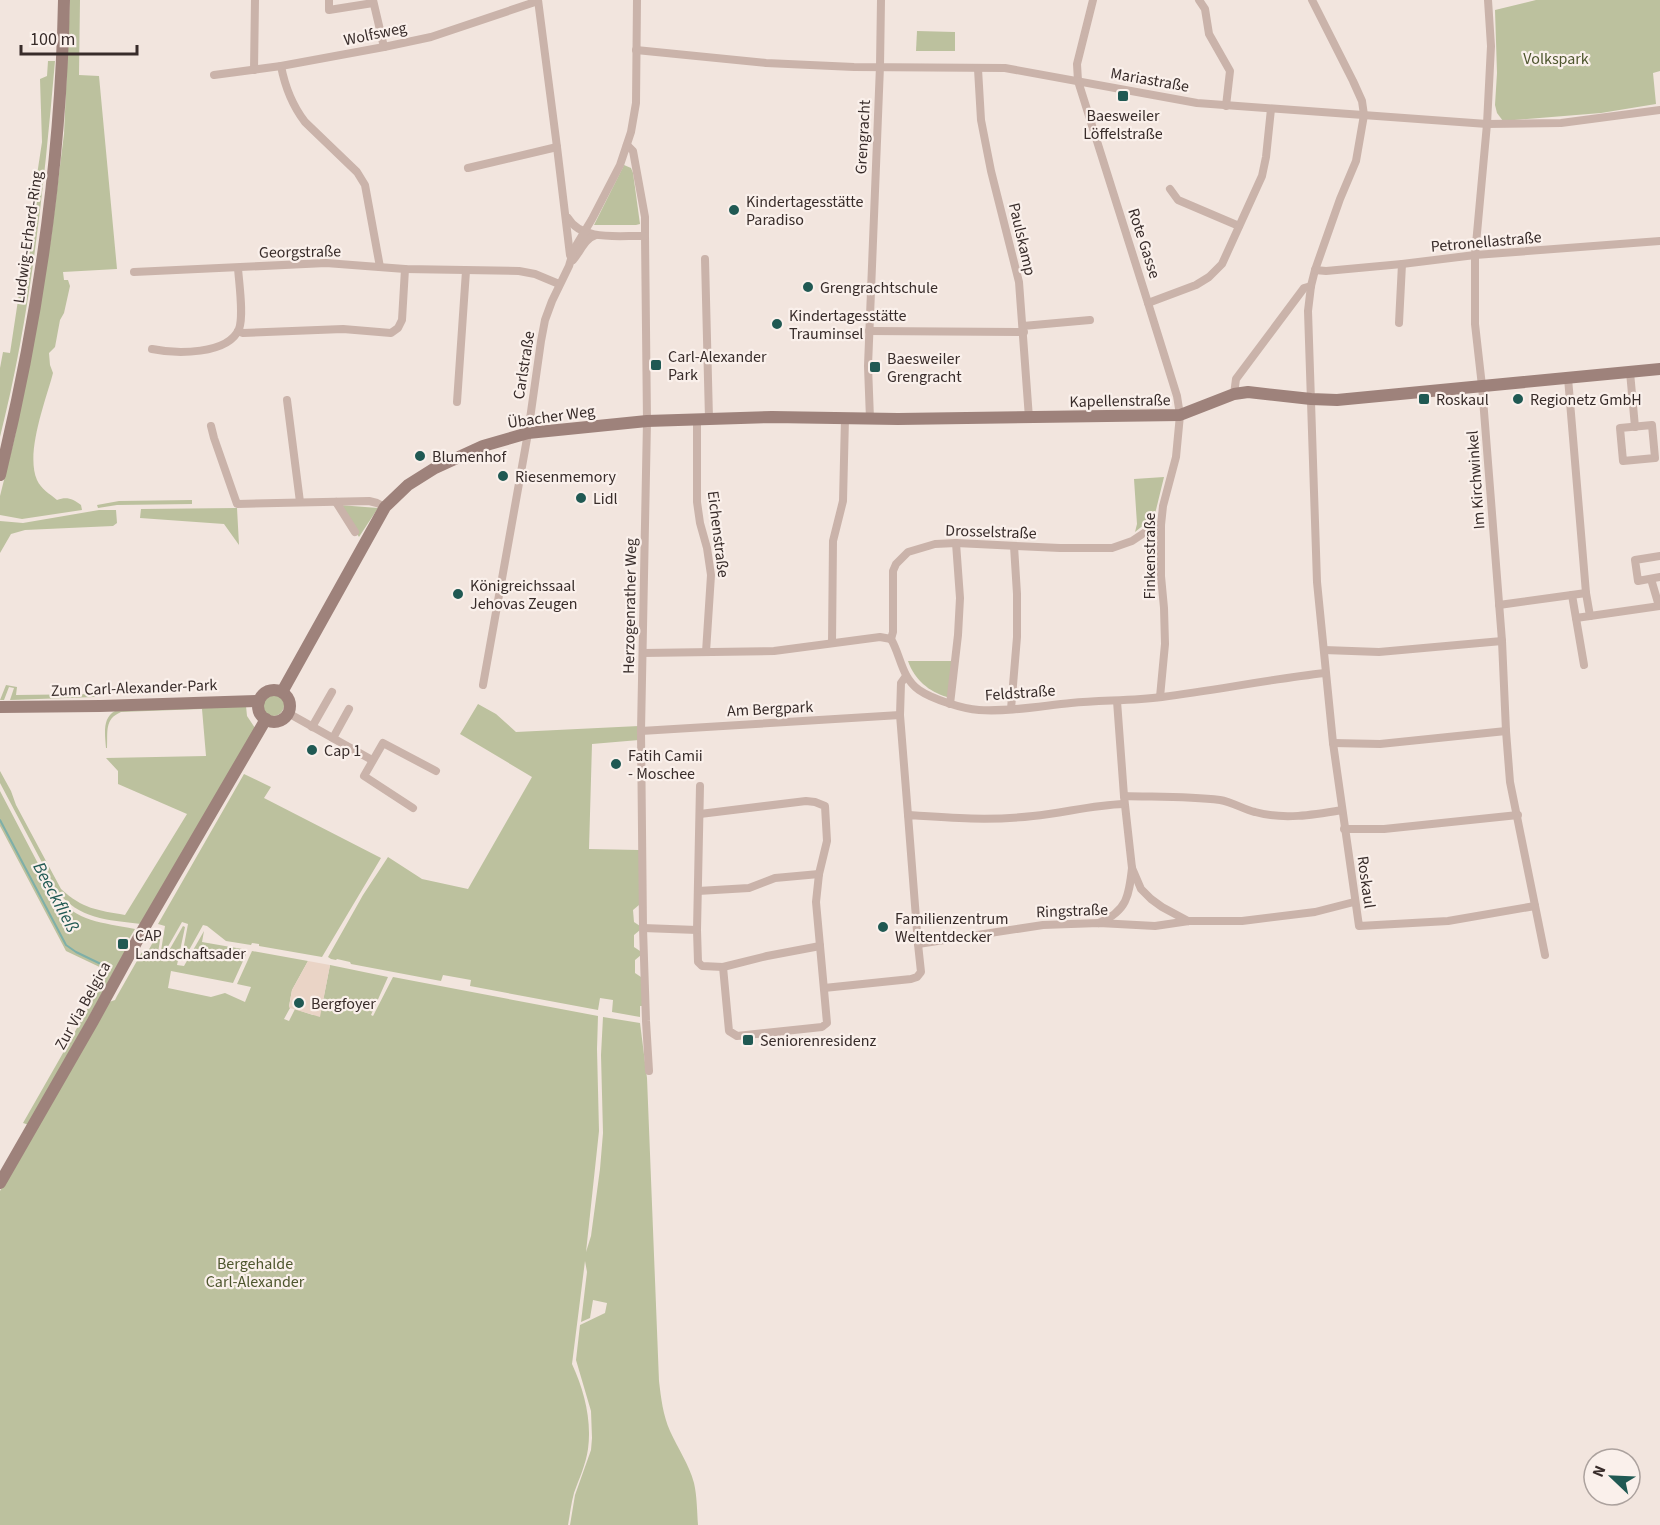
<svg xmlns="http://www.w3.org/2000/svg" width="1660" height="1525" font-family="'Source Sans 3',sans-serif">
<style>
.green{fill:#bcc19e}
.plaza{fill:#ead4c6}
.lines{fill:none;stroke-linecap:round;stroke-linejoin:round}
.stream{stroke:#7eafa8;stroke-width:2}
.street{stroke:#cab3aa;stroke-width:8}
.secondary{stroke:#9e827b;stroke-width:12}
.poi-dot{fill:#205953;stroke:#faf0eb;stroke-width:2}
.labels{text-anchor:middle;stroke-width:4.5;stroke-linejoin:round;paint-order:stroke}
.street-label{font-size:16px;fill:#382c2a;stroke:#faf0eb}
.park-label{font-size:16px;fill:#4e562e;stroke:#faf0eb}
.poi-label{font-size:16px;fill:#382c2a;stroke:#faf0eb;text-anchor:start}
.water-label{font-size:18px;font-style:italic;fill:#205953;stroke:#faf0eb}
</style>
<rect width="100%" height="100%" fill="#f2e5de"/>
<!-- green -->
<g class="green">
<path d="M70 0H80L79 75 99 76 117 269 63 272 64 280H68L70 286 64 313 60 320 55 347 49 353 50 365 53 373C46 400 25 453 37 480 41 489 50 494 57 500 67 496 73 499 81 505L82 510 22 519 0 515V496L15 436 51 238 64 134Z"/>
<polygon points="1536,0 1660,0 1660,71 1653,73 1656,104 1601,113 1503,121 1497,113 1495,105 1497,73 1495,10"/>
<polygon points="917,31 955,32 955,51 916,51"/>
<path d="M48 61H55C44 187 31 314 0 437V368L3 352 10 353 42 142 40 79 47 76Z"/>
<polygon points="624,165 631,168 633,173 640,224 636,225 594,225"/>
<polygon points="1164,477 1155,514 1151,519 1135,532 1137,524 1134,479"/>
<polygon points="192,500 192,504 117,505 98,508 97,505 119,501"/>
<polygon points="339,505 378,508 359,537"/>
<polygon points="237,508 239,545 224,524 140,518 141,509"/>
<polygon points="99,510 116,510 117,523 113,526 25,530 11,534 0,553 0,521 23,523"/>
<path d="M908 661H952L949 693 947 697C929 692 914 679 908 661Z"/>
<polygon points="6,685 17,687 16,695 95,694 95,697 10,700 14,688 9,687 4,700 0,700"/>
<circle cx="273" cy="705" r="11"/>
<polygon points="478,704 496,714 516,732 639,726 639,740 592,744 589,849 639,850 639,905 633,910 634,922 640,926 640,930 634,935 634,947 640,951 641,955 635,960 635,973 641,977 643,1006 640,1006 640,1017 612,1012 613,1000 600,998 598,1010 470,986 471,980 443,975 441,981 351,964 350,962 337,959 336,960 331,959 328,957 363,895 388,857 422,879 468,889 532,777 460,734"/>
<path d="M246 706 247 716 255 728 141 924C107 920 79 919 57 891L0 783V771L11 791 16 805 61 889C83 909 97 910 125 915L187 814 118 784V771L106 758 206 756 202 709 121 712C104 719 108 732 107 748H106C105 735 102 718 115 711Z"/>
<polygon points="244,774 271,787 264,798 381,858 322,957 259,946 259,944 252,943 251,945 226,941 207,926 203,925 183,961 181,961 188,924 182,922 162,957 160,957 165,926 158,924"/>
<path d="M0 791 54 894C78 923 101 922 135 929L126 944 128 946 29 1125 23 1123 71 1039 108 971 66 951 0 826Z"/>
<path d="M183 926 185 927 177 965 184 966 204 931 202 942 248 950 233 983 171 971 168 988 211 997 225 993 245 1002 251 987 237 984 252 951 308 961 292 990 289 1006 290 1008 284 1019 289 1021 295 1009 313 1015 321 1011 330 965 388 977 371 1015 373 1016 393 977 598 1016 597 1049 599 1131 586 1252 591 1236 600 1169 603 1133 601 1055 603 1017 640 1023 647 1078 659 1381C661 1398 663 1415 670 1431 678 1449 689 1464 694 1483 697 1496 697 1511 698 1525H570L575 1495 591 1450 592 1438 591 1411 576 1360 580 1325 605 1313 607 1303 593 1300 590 1318 581 1322 587 1272 585 1261 572 1364C584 1390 592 1420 588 1449 586 1464 579 1479 574 1493 571 1504 570 1514 568 1525H0V1191L109 1002 115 1000 117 996 142 952 147 953 158 933 161 934 157 959 163 961Z"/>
</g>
<!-- plaza -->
<polygon class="plaza" points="308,961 330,965 320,1017 290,1008 289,1007 292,990"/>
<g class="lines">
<!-- stream -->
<polyline class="stream" points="0,820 66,945 76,952 107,967"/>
<!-- street -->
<g class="street">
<polyline points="329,0 329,10 373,3"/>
<polyline points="373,0 384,47"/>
<polyline points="538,0 557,147 570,255"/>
<polyline points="1093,0 1077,64 1078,81 1148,303 1177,396 1180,415 1176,457 1163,506 1161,525 1161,576 1164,608 1165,644 1160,697"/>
<polyline points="1199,0 1205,9 1209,34 1230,71 1226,106"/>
<polyline points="1312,0 1353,81 1362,101 1364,115 1356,161 1340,199 1315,270 1311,286 1308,311 1317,582 1333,743 1359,926 1448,921 1535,906"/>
<polyline points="1488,0 1491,46 1487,124 1475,255 1475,324 1482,386 1502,641 1506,731 1510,782 1545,955"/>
<polyline points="636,50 766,63 854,67 1005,68 1197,103 1487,124 1561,123 1660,110"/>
<path d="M281 66C285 87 292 105 305 122L357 172 365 185 380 267"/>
<polyline points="978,69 981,120 991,171 1019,282 1029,418"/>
<polyline points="254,70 255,0"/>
<polyline points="214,75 281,66 384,47 431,37 538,1"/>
<polyline points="627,145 633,151 645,217 645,236 647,421 641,731 643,928 646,1021 649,1071"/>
<polyline points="468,168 557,147"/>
<polyline points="1170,189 1178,200 1239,226"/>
<path d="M568 218C582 242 621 235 645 236"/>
<polyline points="705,259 709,419"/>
<path d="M573 260C581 251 584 239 596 235"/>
<polyline points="1315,270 1326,271 1402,264 1475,255 1660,241"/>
<polyline points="134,272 326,263 405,269 519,271 535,274 559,284"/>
<polyline points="1148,303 1196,285 1209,277 1222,264 1262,176 1266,157 1271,109"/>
<polyline points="1399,323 1402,264"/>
<polyline points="1023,326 1090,320"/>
<polyline points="238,331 243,333 343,329 391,333 398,328 402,320 405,269"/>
<polyline points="869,331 1024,332"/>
<path d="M152 349C176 354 228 355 239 329 244 316 239 283 238 268"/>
<polyline points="1630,372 1635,427"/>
<polyline points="1568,378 1586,593 1590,616 1576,618"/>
<polyline points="1234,394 1236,379 1304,288 1311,286"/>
<polyline points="287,400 300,502"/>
<polyline points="457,402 466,271"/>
<polyline points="870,419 868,366 880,66 881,0"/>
<polyline points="697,420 697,502 700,523 707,548 711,575 706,652"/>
<polygon points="1652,425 1655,458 1623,461 1620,428"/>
<polyline points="211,426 214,438 237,504 369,501 377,503 385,507"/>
<polyline points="336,502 355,532"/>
<polyline points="1660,556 1635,560 1638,581 1660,577"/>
<polyline points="1651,579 1659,606"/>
<polyline points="1572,595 1584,665"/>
<polyline points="1499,605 1586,593"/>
<polyline points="1590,616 1660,606"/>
<path d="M891 639C901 656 901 677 919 690 932 699 963 709 979 710 1009 712 1041 706 1071 703 1101 700 1132 701 1162 697 1217 690 1271 679 1325 673"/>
<polyline points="891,639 893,632 893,571 896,564 908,552 935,544 956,543 1060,548 1112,548 1132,541 1153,527 1161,525"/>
<polyline points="832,643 833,541 843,501 845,418"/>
<polyline points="1324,650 1379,652 1502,641"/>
<polyline points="643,653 774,651 880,637 891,639"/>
<polyline points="906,676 901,683 900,715 908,815"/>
<polyline points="483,685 528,433 541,341 545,320 552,301 569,266 574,249 592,219 620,165 631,132 636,103 637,0"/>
<polyline points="1117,701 1124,796 1132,868 1141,889 1151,899 1162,907 1188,921"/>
<polyline points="950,704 958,635 960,598 956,543"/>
<polyline points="1011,709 1017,637 1017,594 1014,546"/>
<polyline points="288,713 372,760"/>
<polyline points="312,727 332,692"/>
<polyline points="641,731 900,715"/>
<polyline points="333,738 349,709"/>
<polyline points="1333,743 1380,744 1506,731"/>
<polyline points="700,786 697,930 698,962 702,966 723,967 767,956 820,946"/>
<path d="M1124 796C1156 797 1188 796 1220 800 1232 802 1243 809 1255 812 1283 820 1313 815 1342 810"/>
<path d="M1124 804C1092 805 1064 813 1033 816 991 821 950 818 908 815L918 944 1043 925 1099 923 1155 926 1189 921H1242L1315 912 1354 902"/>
<polyline points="413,808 364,776 383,743 436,771"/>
<polyline points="700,814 806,801 815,802 825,806 827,841 819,874 816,902 827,1023 822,1027 737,1036 729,1031 723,967"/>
<polyline points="1344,829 1384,829 1518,815"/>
<polyline points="698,891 749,888 775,878 819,874"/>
<path d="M1099 923C1127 911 1129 896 1132 868"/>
<polyline points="643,928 697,930"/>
<polyline points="824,988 911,979 917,977 921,972 918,944"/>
</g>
<!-- secondary -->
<g class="secondary">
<path d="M0 475C38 320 61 160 64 0"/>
<circle cx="274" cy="706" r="16"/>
<polyline points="282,692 385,507 408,485 435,468 483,446 528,433 647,421 772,417 898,419 1180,415 1234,394 1248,392 1311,399 1337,400 1660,369"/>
<polyline points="0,707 100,706 259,701"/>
<polyline points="0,1183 93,1021 144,928 266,719"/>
</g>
</g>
<!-- markers -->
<g class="poi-dot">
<rect x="1117" y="90" width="12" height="12" rx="3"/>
<circle cx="734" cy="210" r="6"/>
<circle cx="808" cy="287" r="6"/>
<circle cx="777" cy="324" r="6"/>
<rect x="650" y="359" width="12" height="12" rx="3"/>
<rect x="869" y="361" width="12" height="12" rx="3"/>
<rect x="1418" y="393" width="12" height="12" rx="3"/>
<circle cx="1518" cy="399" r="6"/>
<circle cx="420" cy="456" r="6"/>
<circle cx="503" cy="476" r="6"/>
<circle cx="581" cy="498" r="6"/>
<circle cx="458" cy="594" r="6"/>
<circle cx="312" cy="750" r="6"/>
<circle cx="616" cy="764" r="6"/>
<circle cx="883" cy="927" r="6"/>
<rect x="117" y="938" width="12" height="12" rx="3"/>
<circle cx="299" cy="1003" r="6"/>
<rect x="742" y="1034" width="12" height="12" rx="3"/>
</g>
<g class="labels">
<!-- street labels -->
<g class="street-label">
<text transform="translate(375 33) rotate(-12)" y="6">Wolfsweg</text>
<text transform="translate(1150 79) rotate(10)" y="6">Mariastraße</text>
<text transform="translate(862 137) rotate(-87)" y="6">Grengracht</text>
<text transform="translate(27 237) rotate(-82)" y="6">Ludwig-Erhard-Ring</text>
<text transform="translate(1023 239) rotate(77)" y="6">Paulskamp</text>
<text transform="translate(1486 241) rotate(-5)" y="6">Petronellastraße</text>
<text transform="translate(1145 243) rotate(72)" y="6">Rote Gasse</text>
<text transform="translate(300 251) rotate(-1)" y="6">Georgstraße</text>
<text transform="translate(523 365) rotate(-81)" y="6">Carlstraße</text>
<text transform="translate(1120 400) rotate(-1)" y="6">Kapellenstraße</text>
<text transform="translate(551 416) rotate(-8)" y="6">Übacher Weg</text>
<text transform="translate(1475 480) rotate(-94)" y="6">Im Kirchwinkel</text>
<text transform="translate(991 531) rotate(2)" y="6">Drosselstraße</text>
<text transform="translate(719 534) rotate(83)" y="6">Eichenstraße</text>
<text transform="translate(1149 556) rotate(-90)" y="6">Finkenstraße</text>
<text transform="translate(629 606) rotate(-89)" y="6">Herzogenrather Weg</text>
<text transform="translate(134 687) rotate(-2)" y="6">Zum Carl-Alexander-Park</text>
<text transform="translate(1020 692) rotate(-4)" y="6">Feldstraße</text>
<text transform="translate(770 708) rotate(-3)" y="6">Am Bergpark</text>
<text transform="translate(1367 882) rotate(82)" y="6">Roskaul</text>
<text transform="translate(1072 910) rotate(-2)" y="6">Ringstraße</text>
<text transform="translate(82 1005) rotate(-61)" y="6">Zur Via Belgica</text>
</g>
<!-- park labels -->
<g class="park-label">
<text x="1556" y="64">Volkspark</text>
<text x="255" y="1269">Bergehalde<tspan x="255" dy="18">Carl-Alexander</tspan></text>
</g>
<!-- poi labels -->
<g class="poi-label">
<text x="1123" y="121" text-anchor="middle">Baesweiler<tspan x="1123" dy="18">Löffelstraße</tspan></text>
<text x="746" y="207">Kindertagesstätte<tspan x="746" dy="18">Paradiso</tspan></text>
<text x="820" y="293">Grengrachtschule</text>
<text x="789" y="321">Kindertagesstätte<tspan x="789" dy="18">Trauminsel</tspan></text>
<text x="668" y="362">Carl-Alexander<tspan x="668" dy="18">Park</tspan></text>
<text x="887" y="364">Baesweiler<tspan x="887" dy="18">Grengracht</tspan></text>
<text x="1436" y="405">Roskaul</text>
<text x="1530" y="405">Regionetz GmbH</text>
<text x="432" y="462">Blumenhof</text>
<text x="515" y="482">Riesenmemory</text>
<text x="593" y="504">Lidl</text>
<text x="470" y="591">Königreichssaal<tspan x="470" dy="18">Jehovas Zeugen</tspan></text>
<text x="324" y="756">Cap 1</text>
<text x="628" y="761">Fatih Camii<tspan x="628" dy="18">- Moschee</tspan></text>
<text x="895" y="924">Familienzentrum<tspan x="895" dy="18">Weltentdecker</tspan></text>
<text x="135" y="941">CAP<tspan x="135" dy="18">Landschaftsader</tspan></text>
<text x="311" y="1009">Bergfoyer</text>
<text x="760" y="1046">Seniorenresidenz</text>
</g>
<!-- water labels -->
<g class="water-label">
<text transform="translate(56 897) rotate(62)" y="6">Beeckfließ</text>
</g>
</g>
<!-- north arrow -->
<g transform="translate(1612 1477) rotate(293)"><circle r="28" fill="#faf0eb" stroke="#aca29e" stroke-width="1.5"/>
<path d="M0-4.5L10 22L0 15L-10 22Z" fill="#205953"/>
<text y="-9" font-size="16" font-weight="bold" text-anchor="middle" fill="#382c2a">N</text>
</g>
<!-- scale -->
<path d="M21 45v9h116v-9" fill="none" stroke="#382c2a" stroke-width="3"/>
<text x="30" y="45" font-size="18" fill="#382c2a" stroke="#faf0eb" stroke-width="4.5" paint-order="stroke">100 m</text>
</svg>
